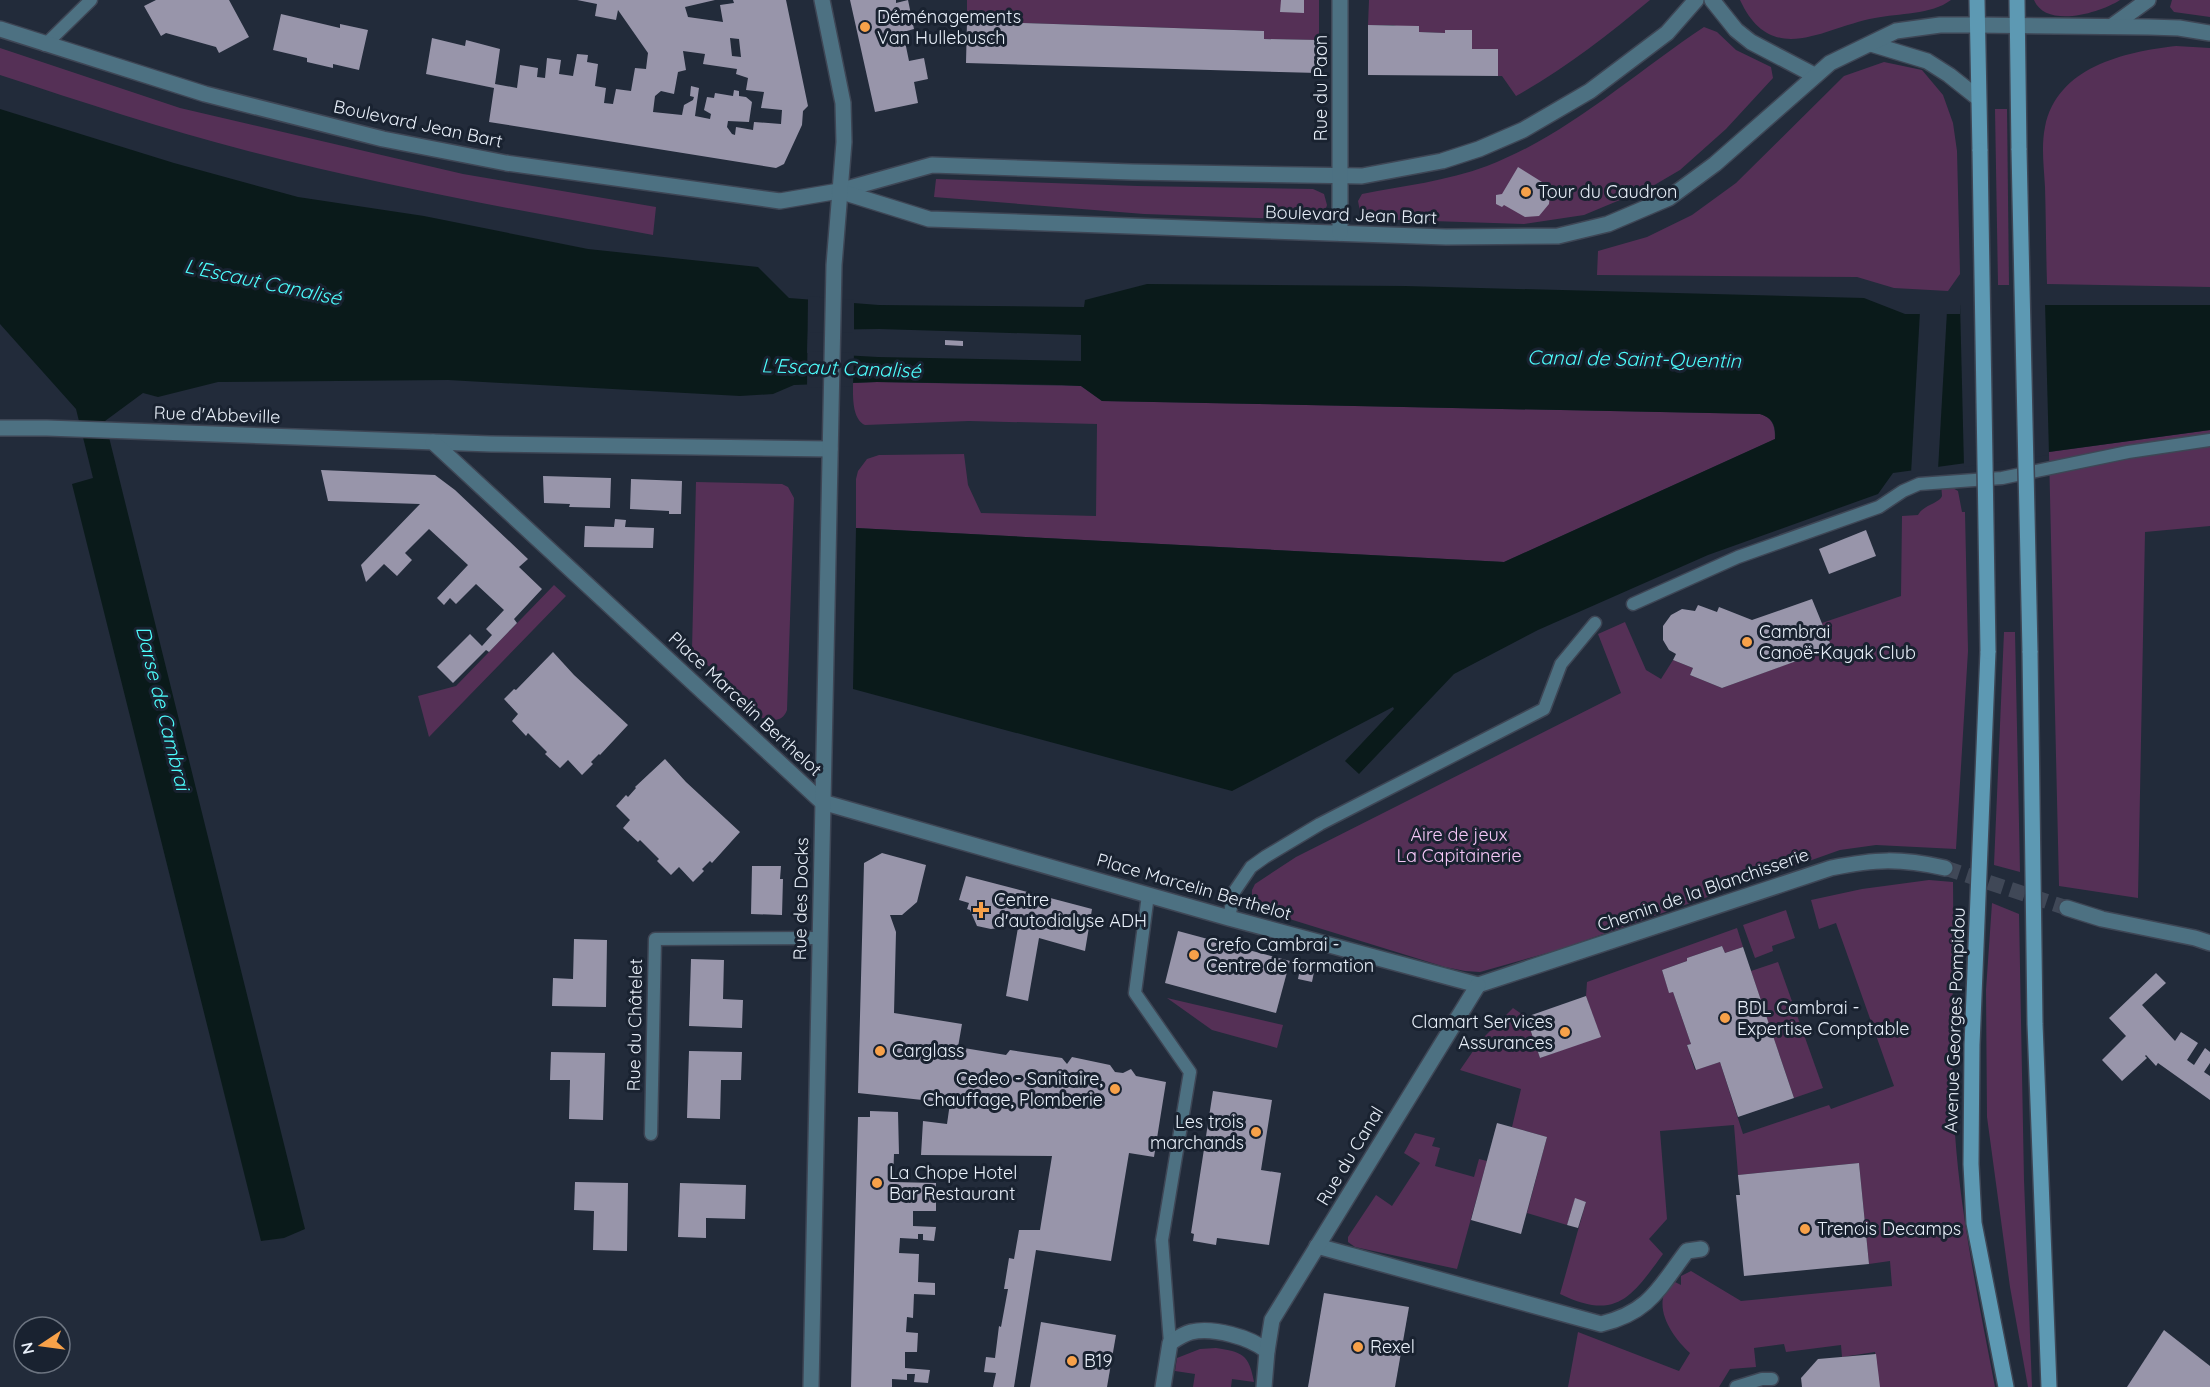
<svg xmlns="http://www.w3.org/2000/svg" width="2210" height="1387" font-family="Quicksand,sans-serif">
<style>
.green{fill:#553056}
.water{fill:#0a1a1a;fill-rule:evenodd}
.pier{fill:#222b3a}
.building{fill:#9895aa;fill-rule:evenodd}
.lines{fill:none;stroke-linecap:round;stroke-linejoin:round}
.street-tunnel{stroke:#404857;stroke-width:15;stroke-dasharray:15 8;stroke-linecap:butt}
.lane-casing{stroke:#3e4655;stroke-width:15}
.street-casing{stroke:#3e4655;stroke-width:18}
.secondary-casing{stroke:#3e4655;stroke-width:18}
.lane{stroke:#4d7182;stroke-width:12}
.street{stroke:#4d7182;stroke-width:15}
.secondary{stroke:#5d99b3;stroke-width:15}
.secondary-bridge-casing{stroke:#3e4655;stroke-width:18;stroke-linecap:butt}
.secondary-bridge{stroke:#5d99b3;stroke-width:15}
.poi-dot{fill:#f7a149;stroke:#192230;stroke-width:2}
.labels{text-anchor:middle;stroke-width:6;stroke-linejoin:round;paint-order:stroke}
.poi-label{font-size:18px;fill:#e8eff9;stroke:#192230;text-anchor:start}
.street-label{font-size:18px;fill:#e8eff9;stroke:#192230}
.park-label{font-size:18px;fill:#f6c7f7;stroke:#192230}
.water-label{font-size:20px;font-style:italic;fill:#4dfcfc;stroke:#192230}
</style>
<rect width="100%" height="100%" fill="#222b3a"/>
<!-- green -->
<g class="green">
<polygon points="967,0 1319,0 1319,40 1264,39 1264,31 967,21"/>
<path d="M1369 0H1650C1607 36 1564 69 1516 96L1502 76H1498V49H1472L1471 30H1445V33L1419 32 1393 25H1368Z"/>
<path d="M1740 0H1951C1931 15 1899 13 1875 18 1824 27 1772 69 1740 0Z"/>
<path d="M2034 0H2120C2100 13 2046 29 2034 0Z"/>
<polygon points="2172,0 2210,0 2210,17 2174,12 2170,7"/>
<path d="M1704 27 1717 32 1736 50 1771 67 1773 78 1726 129 1680 170 1651 187 1584 215 1524 224 1370 219 1361 217 1358 201 1362 194C1403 186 1447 181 1487 166 1568 135 1633 74 1704 27Z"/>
<path d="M2176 46 2210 48V287L2047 284C2046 252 2046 220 2045 187 2044 168 2041 146 2045 127 2057 67 2124 52 2176 46Z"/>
<path d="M0 48 180 108 463 174 656 207 653 235C518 210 382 186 248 151 164 129 82 102 0 75Z"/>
<polygon points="1884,62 1922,70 1943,95 1953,123 1957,151 1960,274 1948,291 1894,288 1857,277 1597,275 1598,251 1647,237 1692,215 1736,183 1844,76"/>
<polygon points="1995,109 2007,109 2009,285 1998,285"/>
<polygon points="936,179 1138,186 1313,189 1324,194 1327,205 1324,215 1314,220 1144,214 934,197"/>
<path d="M877 382 1081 386 1102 401 1760 414C1773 418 1775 426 1775 439L1504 562 856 528V479L858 471 867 459 879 455 964 454 968 485 981 513 1096 516 1097 424 969 421 865 425C852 419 853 397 853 383Z"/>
<polygon points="2210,430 2210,526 2145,532 2138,898 2059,886 2049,452"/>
<path d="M696 482 782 484 788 487 794 498 787 710C782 723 773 720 762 718L692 650Z"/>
<path d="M1942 486H1949L1958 491 1962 512H1965L1968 651 1956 849 1876 845 1840 850 1558 950 1480 972 1465 971 1445 967 1270 913 1252 901V890L1255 884 1296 857 1621 693 1598 634 1625 622 1646 670 1661 679 1673 660 1693 668 1690 675 1722 688 1831 648 1822 623 1901 596 1902 516 1918 515C1923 505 1940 503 1942 496 1942 493 1941 489 1942 486Z"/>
<polygon points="554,585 566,596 429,737 418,696 456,686"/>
<polygon points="2004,632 2015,632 2020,872 1994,865"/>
<path d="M1929 880 1953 882C1954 966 1950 1050 1955 1134 1961 1219 1979 1303 1995 1387H1879L1875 1352 1842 1357 1841 1345 1786 1352 1784 1344 1754 1348 1756 1367 1730 1369 1719 1387H1568L1578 1332 1679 1371 1690 1353C1671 1336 1649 1303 1673 1281L1681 1285V1276L1691 1271 1741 1301 1892 1286 1890 1261 1869 1264 1859 1163 1738 1175 1734 1125 1660 1131 1667 1219 1649 1239 1663 1254C1631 1298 1616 1321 1560 1294L1586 1202 1575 1199 1567 1225 1527 1213 1547 1137 1512 1127 1521 1089 1460 1070 1480 1041 1513 1008 1526 1017 1540 1058 1600 1036 1586 996 1587 982 1737 928 1743 947 1725 953 1722 946 1687 958V961L1662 970 1669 992H1673L1691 1044 1687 1045 1695 1070 1720 1062 1743 1134 1829 1105 1831 1109 1894 1086 1836 923 1819 929 1811 900 1862 889Z"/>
<polygon points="1992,903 2019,914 2024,1180 2032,1387 2028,1387 2010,1287 1987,1117 1986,990"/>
<polygon points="1786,910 1795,938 1772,946 1773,951 1755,958 1743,925"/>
<polygon points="1778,962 1823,1088 1794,1098 1751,971"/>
<polygon points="1167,998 1283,1025 1277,1048 1212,1030"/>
<polygon points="1415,1133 1435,1138 1432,1146 1440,1148 1435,1166 1474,1177 1479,1159 1487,1161 1457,1269 1355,1247 1348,1242 1348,1237 1376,1195 1392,1206 1420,1163 1404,1153"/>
<path d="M1216 1348C1242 1352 1249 1354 1254 1382L1232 1379 1231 1387H1193L1195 1374 1175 1371 1177 1358 1200 1349Z"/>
</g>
<!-- water -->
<path class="water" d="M0 109 174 163 298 197 424 216 588 249 758 267 789 298 879 305 1084 307 1085 300 1147 284 1405 286 1864 298 1905 314H1960V305H2210V430L1893 473 1878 494 1708 555 1538 630 1454 674 1359 774 1345 761 1394 709 1393 707 1232 791 853 689 856 528 1504 562 1775 439C1776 426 1773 418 1760 414L1102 401 1081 386 1062 385 877 382 794 385 773 394 740 396 448 380 218 382 158 397 143 393 105 421 305 1229 284 1238 261 1241 72 484 93 478 76 409 0 324ZM879 329 1081 335V361L878 357 807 353 808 330Z"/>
<!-- pier -->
<g class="pier">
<polygon points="808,296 854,300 854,332 810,333 810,351 854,353 853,386 807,388"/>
<polygon points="1960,302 2045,302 2049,455 1964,467"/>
<polygon points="1920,311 1947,311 1938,470 1911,474"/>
</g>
<!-- building -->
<g class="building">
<polygon points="156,0 229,0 249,37 219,53 216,47 166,33 161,36 144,6"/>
<path d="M577 0H715L685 7 688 17 723 22 720 5 734 3 733 0H786L808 106 803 111 802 125 784 164 776 168 489 122 494 88 426 74 432 38 465 46 466 40 500 49 495 84 517 88 520 65 538 68 537 77 545 78 547 58 561 60 559 74 573 76 577 54 588 55 587 62 598 64 595 86 606 88 604 103 613 104 616 89 631 91 635 68 646 69 648 53 618 10 616 20 595 16 597 4ZM730 38 739 39 741 57 732 56ZM683 51 705 54 703 64 737 69 736 74 748 78 746 90 764 92 761 108 782 110 781 124 754 122 753 130 736 127 735 135 732 134 727 127 728 121 749 122 752 102 746 97 739 96V91L734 90 733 96 715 93 714 98 707 97 704 110 711 114 710 119 695 116 699 88 691 86 690 96 694 97 693 100 684 105 682 115 653 112 655 96 661 91 674 94 678 72 686 70Z"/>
<polygon points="850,0 896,0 896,3 908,0 914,29 903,32 909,61 924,58 928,79 914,82 918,103 875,112"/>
<polygon points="1281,0 1304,0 1304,13 1280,12"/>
<polygon points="281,14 340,28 340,24 368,30 359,70 333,64 333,68 307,62 307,58 273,50"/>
<polygon points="967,21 1264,31 1264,39 1319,40 1318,73 966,63"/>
<polygon points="1368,25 1419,26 1419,32 1445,33 1445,30 1472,30 1472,49 1498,49 1498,76 1368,75"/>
<polygon points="1518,167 1542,182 1550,194 1549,204 1539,216 1525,217 1504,205 1502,207 1496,204 1496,195 1502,194"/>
<polygon points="945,340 963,341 963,346 945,345"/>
<polygon points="321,470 435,475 455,490 528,559 519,567 542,589 514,619 517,623 489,652 486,650 453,683 437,667 470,634 482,646 492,635 486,629 504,610 476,584 456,604 450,598 444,605 437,598 468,565 429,529 405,553 412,560 397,576 384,564 366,582 361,565 420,504 328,501"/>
<polygon points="543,476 611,478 610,508 569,507 570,504 544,503"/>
<polygon points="631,479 682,481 681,514 669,514 669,511 630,509"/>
<polygon points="615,519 626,520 625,527 654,528 653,548 584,547 585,526 614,527"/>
<polygon points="1866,530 1876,556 1829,574 1819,549"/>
<polygon points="1812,599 1832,648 1722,688 1690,675 1693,668 1673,660 1676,654 1669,650 1663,640 1663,626 1671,615 1682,609 1695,611 1698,605 1717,612 1719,607 1752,620"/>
<polygon points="553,652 574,675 628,725 600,755 599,754 591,762 593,764 582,775 568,760 560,768 545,754 547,752 528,733 526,736 512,721 518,714 504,699 514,689 516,690"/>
<polygon points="665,759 686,782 740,832 712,863 710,861 702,869 704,871 693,882 679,867 671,875 657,861 659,859 640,840 638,842 623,828 630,820 616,806 626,795 628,797 636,788 635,787"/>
<polygon points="882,853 926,865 917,902 902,915 890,915 896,932 894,1013 962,1024 958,1047 1006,1055 1010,1050 1062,1058 1067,1064 1072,1057 1110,1065 1115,1072 1123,1073 1131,1069 1136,1076 1166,1082 1154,1157 1129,1153 1111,1261 1036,1250 1014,1387 993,1387 996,1373 984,1372 986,1357 995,1358 999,1326 1001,1327 1008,1289 1004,1289 1009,1258 1014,1259 1019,1230 1040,1230 1052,1156 921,1155 923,1121 947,1124 950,1103 858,1093 864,863"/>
<polygon points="752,866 781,866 780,879 783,879 782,915 751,914"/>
<polygon points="966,876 1092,909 1085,951 1039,938 1028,1001 1006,996 1019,922 1004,918 1003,924 999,922 998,928 991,929 977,926 970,910 967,909 969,903 959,900"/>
<polygon points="1178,931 1290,961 1276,1013 1165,983"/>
<polygon points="574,939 607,940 606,1007 552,1006 553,978 573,979"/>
<polygon points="1722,946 1725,953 1743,947 1794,1098 1738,1117 1720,1062 1696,1070 1687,1045 1691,1044 1673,992 1669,993 1662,970 1687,961 1687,958"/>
<polygon points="691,959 724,960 723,999 743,1000 742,1028 689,1026"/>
<polygon points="1301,964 1315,967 1312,982 1298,979"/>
<polygon points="2156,973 2166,983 2142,1005 2175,1041 2181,1032 2198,1043 2187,1060 2194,1065 2205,1048 2210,1052 2210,1063 2204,1072 2210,1076 2210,1100 2158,1063 2156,1066 2146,1055 2145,1056 2147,1058 2122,1081 2102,1060 2126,1036 2109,1018"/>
<polygon points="1586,996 1601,1037 1540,1058 1526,1017"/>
<polygon points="689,1051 742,1052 741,1080 721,1080 720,1119 687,1118"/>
<polygon points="551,1052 605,1053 603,1120 569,1119 570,1080 550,1080"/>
<polygon points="1213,1091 1272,1100 1261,1170 1281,1173 1269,1245 1217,1238 1216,1245 1193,1241 1194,1234 1191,1233"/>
<polygon points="870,1111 898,1112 899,1154 894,1154 893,1182 936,1183 936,1211 913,1211 913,1226 936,1227 934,1241 923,1240 923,1234 918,1234 918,1239 900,1238 899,1253 919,1254 918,1282 935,1283 935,1295 914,1294 913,1318 907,1317 906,1332 918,1333 917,1352 905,1352 905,1368 930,1370 928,1383 914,1382 915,1374 907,1374 907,1380 892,1379 892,1387 851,1387 858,1117 870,1117"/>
<polygon points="1497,1123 1547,1137 1521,1234 1471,1220"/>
<polygon points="1859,1163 1869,1264 1744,1276 1736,1195 1740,1195 1738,1175"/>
<polygon points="575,1182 628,1183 627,1251 593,1250 594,1211 574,1210"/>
<polygon points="680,1183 746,1185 745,1219 706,1218 706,1238 678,1237"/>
<polygon points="1575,1198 1586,1202 1578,1228 1567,1225"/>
<polygon points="1324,1293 1409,1307 1395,1387 1308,1387"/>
<polygon points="1041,1322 1116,1335 1107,1387 1030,1387"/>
<polygon points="2164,1330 2210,1366 2210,1387 2127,1387"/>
<polygon points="1876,1354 1880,1387 1802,1387 1801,1378 1818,1359"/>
</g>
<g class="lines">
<!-- street-tunnel -->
<polyline class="street-tunnel" points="1945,868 2067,908"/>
<defs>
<g id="lane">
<polyline points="45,45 91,0"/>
<polyline points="1633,604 1738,557 1879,507 1903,491 1919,484 2002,478 2128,452 2210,440"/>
<polyline points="1148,895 1135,993 1190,1072 1162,1240 1170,1343"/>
<polyline points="1229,918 1234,892 1251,867 1265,857 1320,824 1544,709 1561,664 1595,623"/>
<polyline points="651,1134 655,939 820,938"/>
<polyline points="1736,1387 1762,1379 1772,1379"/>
</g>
<g id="street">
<polyline points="1712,0 1736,30 1751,42 1814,75"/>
<polyline points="2112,26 2148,0"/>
<polyline points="0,29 205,94 383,139 506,163 780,201 839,191 932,165 1132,172 1362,176 1442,161 1479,149 1523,130 1590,91 1667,33 1696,0"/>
<polyline points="1871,44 1927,61 1949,75 1978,98"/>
<polyline points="839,191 929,219 1446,237 1558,236 1608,224 1669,198 1715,164 1830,63 1896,31 1940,25 1977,25 2149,27 2179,28 2210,33"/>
<polyline points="1340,233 1340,0"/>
<polyline points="0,428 47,428 491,444 830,449"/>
<polyline points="433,442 822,802 1229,918 1478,985"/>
<polyline points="2067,908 2102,919 2195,938 2210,943"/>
<path d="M1478 985 1831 868C1876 859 1899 858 1945 868"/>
<path d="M1317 1246 1601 1324C1650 1312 1659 1288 1687 1251L1701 1249"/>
<polyline points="811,1387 834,265 844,142 843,103 822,0"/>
<path d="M1163 1387 1170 1343C1176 1339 1183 1334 1191 1332 1213 1327 1250 1337 1267 1351"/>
<polyline points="1264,1387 1267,1351 1272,1320 1478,985"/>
</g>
<g id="secondary">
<polyline points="1977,0 1980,151"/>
<polyline points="2017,0 2019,150"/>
<polyline points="1988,651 1972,1045 1971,1164 1974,1223 2006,1387"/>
<polyline points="2030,651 2035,1024 2049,1387"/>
</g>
</defs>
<!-- lane casing -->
<use href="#lane" class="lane-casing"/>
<!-- street casing -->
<use href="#street" class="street-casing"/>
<!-- secondary casing -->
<use href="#secondary" class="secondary-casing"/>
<!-- lane -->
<use href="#lane" class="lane"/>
<!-- street -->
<use href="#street" class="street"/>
<!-- secondary -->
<use href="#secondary" class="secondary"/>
<defs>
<g id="secondary-bridge">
<polyline points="2019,150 2030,651"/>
<polyline points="1980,151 1988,651"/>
</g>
</defs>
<!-- secondary-bridge casing -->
<use href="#secondary-bridge" class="secondary-bridge-casing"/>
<!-- secondary-bridge -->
<use href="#secondary-bridge" class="secondary-bridge"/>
</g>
<!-- markers -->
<g class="poi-dot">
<circle cx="865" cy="27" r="6"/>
<circle cx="1526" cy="192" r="6"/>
<circle cx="1747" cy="642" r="6"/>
<path d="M978 901h6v6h6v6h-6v6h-6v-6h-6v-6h6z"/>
<circle cx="1194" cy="955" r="6"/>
<circle cx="1725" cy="1018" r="6"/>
<circle cx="1565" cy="1032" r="6"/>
<circle cx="880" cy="1051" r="6"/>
<circle cx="1115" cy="1089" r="6"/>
<circle cx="1256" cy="1132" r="6"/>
<circle cx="877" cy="1183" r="6"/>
<circle cx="1805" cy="1229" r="6"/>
<circle cx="1358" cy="1347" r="6"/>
<circle cx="1072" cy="1361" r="6"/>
</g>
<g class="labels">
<!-- poi labels -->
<g class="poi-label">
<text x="877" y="23">Déménagements<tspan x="877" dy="21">Van Hullebusch</tspan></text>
<text x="1538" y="198">Tour du Caudron</text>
<text x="1759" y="638">Cambrai<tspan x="1759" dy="21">Canoë-Kayak Club</tspan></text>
<text x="994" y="906">Centre<tspan x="994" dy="21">d'autodialyse ADH</tspan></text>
<text x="1206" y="951">Crefo Cambrai -<tspan x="1206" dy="21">Centre de formation</tspan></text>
<text x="1737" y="1014">BDL Cambrai -<tspan x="1737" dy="21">Expertise Comptable</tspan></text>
<text x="1553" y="1028" text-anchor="end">Clamart Services<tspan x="1553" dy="21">Assurances</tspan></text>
<text x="892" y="1057">Carglass</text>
<text x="1103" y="1085" text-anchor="end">Cedeo - Sanitaire,<tspan x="1103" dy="21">Chauffage, Plomberie</tspan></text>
<text x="1244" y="1128" text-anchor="end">Les trois<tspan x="1244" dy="21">marchands</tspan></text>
<text x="889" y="1179">La Chope Hotel<tspan x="889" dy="21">Bar Restaurant</tspan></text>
<text x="1817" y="1235">Trenois Decamps</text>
<text x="1370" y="1353">Rexel</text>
<text x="1084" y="1367">B19</text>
</g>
<!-- street labels -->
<g class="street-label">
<text transform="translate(1321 88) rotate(-90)" y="6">Rue du Paon</text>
<text transform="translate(418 124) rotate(12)" y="6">Boulevard Jean Bart</text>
<text transform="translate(1351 215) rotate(2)" y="6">Boulevard Jean Bart</text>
<text transform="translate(217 415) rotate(2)" y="6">Rue d'Abbeville</text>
<text transform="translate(745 704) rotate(43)" y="6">Place Marcelin Berthelot</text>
<text transform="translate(1194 887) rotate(16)" y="6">Place Marcelin Berthelot</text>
<text transform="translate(1703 890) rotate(-19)" y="6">Chemin de la Blanchisserie</text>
<text transform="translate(801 899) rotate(-89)" y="6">Rue des Docks</text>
<text transform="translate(1955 1020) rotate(-88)" y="6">Avenue Georges Pompidou</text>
<text transform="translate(635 1025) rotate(-89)" y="6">Rue du Châtelet</text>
<text transform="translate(1350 1156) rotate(-59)" y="6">Rue du Canal</text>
</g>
<!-- park labels -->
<g class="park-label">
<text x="1459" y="841">Aire de jeux<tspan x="1459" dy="21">La Capitainerie</tspan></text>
</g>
<!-- water labels -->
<g class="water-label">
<text transform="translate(263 282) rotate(12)" y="7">L'Escaut Canalisé</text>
<text transform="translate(1634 359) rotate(1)" y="7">Canal de Saint-Quentin</text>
<text transform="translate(841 368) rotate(2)" y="7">L'Escaut Canalisé</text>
<text transform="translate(163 708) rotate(76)" y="7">Darse de Cambrai</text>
</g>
</g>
<!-- north arrow -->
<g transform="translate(42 1345) rotate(257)"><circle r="28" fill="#192230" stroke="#6c7480" stroke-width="1.5"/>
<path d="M0-4.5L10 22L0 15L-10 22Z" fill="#f7a149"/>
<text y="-9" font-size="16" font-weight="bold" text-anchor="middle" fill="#e8eff9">N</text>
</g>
</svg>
